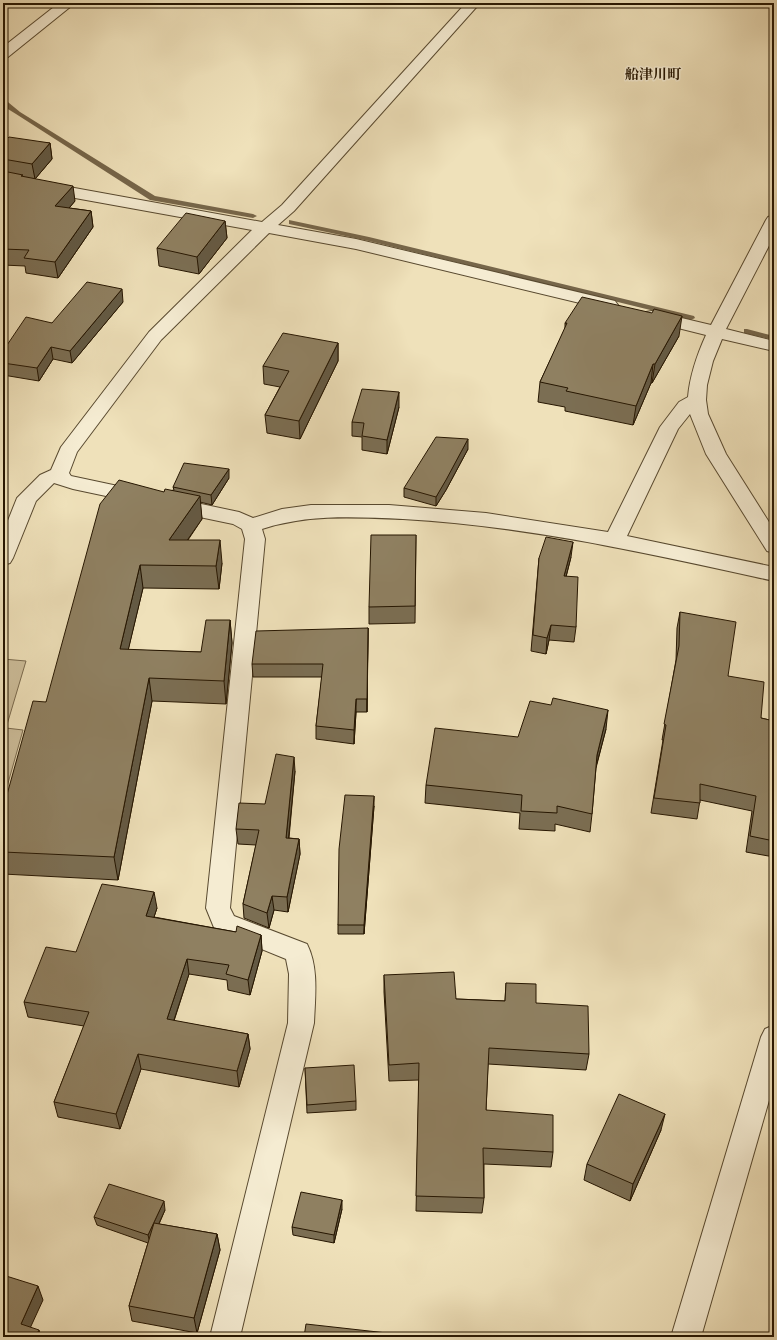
<svg xmlns="http://www.w3.org/2000/svg" width="777" height="1340" font-family="Alegreya,'Noto Serif JP',serif">
<style>
.green{fill:#cdbe9b;stroke:#7a6a4e}
.lines{fill:none;stroke-linecap:round;stroke-linejoin:round}
.stream{fill:#76664a;fill-rule:evenodd}
.minor-casing{stroke:#58492f;stroke-width:2}
.minor{fill:#f5ecd2;fill-rule:evenodd}
.wall{fill:#7b6e53;stroke:#261601}
.shaded-wall{fill:#645a44;stroke:#261601}
.building{fill:#8f8061;stroke:#261601}
.labels{text-anchor:middle;stroke-width:3;stroke-linejoin:round;paint-order:stroke}
.far-quarter-label{font-size:14px;font-weight:bold;fill:#261601;stroke:#f5ecd2}
</style>
<rect width="100%" height="100%" fill="#efe1ba"/>
<filter id="stains"><feTurbulence type="fractalNoise" baseFrequency=".005" numOctaves="4"/><feColorMatrix values="0 0 0 0 .2 0 0 0 0 .09 0 0 0 0 .02 0 0 0 .5 -.17"/></filter>
<radialGradient id="worn" r=".72"><stop offset=".6" stop-color="#630" stop-opacity="0"/><stop offset="1" stop-color="#630" stop-opacity=".3"/></radialGradient>
<!-- green -->
<polygon class="green" points="3,659 26,661 6,728 23,730 3,801"/>
<g class="lines">
<!-- stream -->
<g class="stream">
<polygon points="3,98 20,112 155,196 253,214 257,216 253,218 150,200 16,114 3,106"/>
<polygon points="289,220 369,237 694,316 695,318 691,320 369,241 289,224"/>
<polygon points="744,329 747,329 774,336 774,340 744,333"/>
</g>
<defs>
<g id="minor">
<polygon points="59,3 75,3 8,57 3,58 3,47"/>
<polygon points="466,3 480,3 294,211 278,225 356,239 615,301 618,305 615,309 609,310 356,249 269,233 161,340 77,452 69,473 71,476 146,492 149,497 146,502 139,503 73,489 54,483 36,501 13,558 10,563 3,565 3,533 17,498 40,475 51,470 61,447 149,332 252,230 3,185 3,175 262,222 282,205"/>
<path d="M774 215V236L726 329 774 341V351L722 339 713 361 707 385 706 400 708 414 726 454 774 530V553L767 551 706 454 690 414 678 429 627 536 774 567V581C651 554 529 526 403 519 355 517 308 514 262 529L265 539 230 908 234 916 307 944C319 968 315 997 314 1023L240 1337H210L288 1023 289 974 286 959 215 930 206 908 245 539 242 529 233 524 166 510 163 505 166 500 173 498 239 512 253 518 282 509 311 505H389L486 513 608 532 660 427 679 402 688 397C690 375 697 355 706 335L646 320 643 316 646 312 652 311 711 325 766 220 768 217Z"/>
<polygon points="774,1025 774,1083 701,1337 671,1337 761,1037 765,1029"/>
</g>
</defs>
<!-- minor casing -->
<use href="#minor" class="minor-casing"/>
<!-- minor -->
<use href="#minor" class="minor"/>
</g>
<!-- wall -->
<g class="wall">
<polygon points="3,143 50,143 52,159 35,179 75,201 69,208 91,211 93,227 58,278 26,273 25,266 3,265"/>
<polygon points="225,221 227,238 199,274 159,266 157,248"/>
<polygon points="123,302 72,363 53,359 39,381 3,375 3,351 52,323"/>
<polygon points="565,323 679,336 652,383 651,383 633,425 565,411 565,407 538,402 540,382 565,329"/>
<polygon points="338,343 338,361 300,439 267,433 265,415 280,387 264,384 263,366"/>
<polygon points="399,407 387,454 362,450 362,437 352,436 352,422"/>
<polygon points="468,449 446,490 436,506 404,497 404,488"/>
<polygon points="229,478 212,505 200,502 202,519 188,540 222,563 219,589 143,588 128,650 201,652 230,620 232,643 226,704 152,701 118,880 3,874 3,809 46,702 164,492 174,490 173,487"/>
<polygon points="416,535 415,623 369,624 369,607"/>
<polygon points="571,557 566,577 576,627 574,642 549,640 546,654 531,651 539,558"/>
<polygon points="680,612 728,676 761,718 774,721 774,857 746,852 752,811 700,800 697,819 651,813 663,740 662,740 676,660 677,628"/>
<polygon points="368,628 367,712 356,712 354,744 316,739 316,726 322,677 253,677 252,664"/>
<polygon points="606,729 596,768 592,814 590,832 555,824 555,831 519,829 520,813 425,803 426,785"/>
<polygon points="295,771 289,838 299,839 300,854 288,912 274,910 269,928 244,918 243,904 256,845 238,844 236,829 265,804"/>
<polygon points="374,806 364,934 338,934 338,925"/>
<polygon points="157,908 154,917 236,932 261,935 262,951 250,995 228,990 227,980 189,974 174,1021 248,1034 250,1049 239,1087 141,1069 120,1129 58,1117 54,1102 84,1026 28,1017 24,1002 76,952"/>
<polygon points="384,975 456,999 505,1001 506,983 536,1003 589,1054 586,1070 488,1064 486,1110 553,1152 551,1167 484,1164 484,1198 482,1213 416,1211 419,1080 389,1081 384,992"/>
<polygon points="305,1068 356,1101 356,1110 307,1113"/>
<polygon points="661,1130 630,1201 584,1180 587,1164"/>
<polygon points="342,1209 334,1243 293,1235 292,1227"/>
<polygon points="165,1210 159,1224 217,1234 220,1250 197,1333 132,1321 129,1306 148,1243 97,1225 94,1217"/>
</g>
<!-- shaded-wall -->
<g class="shaded-wall">
<polygon points="50,143 52,159 35,179 32,164"/>
<polygon points="73,186 75,201 58,221 55,206"/>
<polygon points="91,211 93,227 58,278 55,262"/>
<polygon points="225,221 227,238 199,274 197,257"/>
<polygon points="122,289 123,302 72,363 70,351"/>
<polygon points="682,316 679,336 652,383 655,364"/>
<polygon points="338,343 338,361 300,439 299,421"/>
<polygon points="51,347 53,359 39,381 37,368"/>
<polygon points="653,364 651,383 633,425 636,406"/>
<polygon points="399,392 399,407 387,454 387,440"/>
<polygon points="468,439 468,449 446,490 436,506 436,497"/>
<polygon points="229,469 229,478 212,505 211,495"/>
<polygon points="200,496 202,519 172,562 169,540"/>
<polygon points="220,540 222,563 219,589 216,566"/>
<polygon points="573,542 571,557 562,592 564,576"/>
<polygon points="140,565 143,588 123,672 120,649"/>
<polygon points="230,620 232,643 226,704 224,681"/>
<polygon points="551,625 549,640 546,654 547,638"/>
<polygon points="368,628 368,641 367,712 367,699"/>
<polygon points="149,678 152,701 118,880 114,857"/>
<polygon points="356,699 356,712 354,744 354,730"/>
<polygon points="608,710 606,729 594,774 597,755"/>
<polygon points="294,757 295,771 287,853 286,838"/>
<polygon points="374,796 374,806 364,934 364,925"/>
<polygon points="299,839 300,854 288,912 287,897"/>
<polygon points="154,892 157,908 149,932 146,916"/>
<polygon points="272,896 274,910 269,928 267,913"/>
<polygon points="261,935 262,951 250,995 248,980"/>
<polygon points="187,959 189,974 169,1035 167,1019"/>
<polygon points="248,1034 250,1049 239,1087 237,1071"/>
<polygon points="138,1054 141,1069 120,1129 116,1114"/>
<polygon points="665,1114 661,1130 630,1201 633,1184"/>
<polygon points="342,1200 342,1209 334,1243 334,1235"/>
<polygon points="164,1201 165,1210 150,1243 148,1235"/>
<polygon points="217,1234 220,1250 197,1333 194,1318"/>
<polygon points="38,1286 43,1300 26,1337 21,1324"/>
<polygon points="39,1330 41,1337 35,1337"/>
</g>
<!-- building -->
<g class="building">
<polygon points="9,137 50,143 32,164 3,159 3,143"/>
<polygon points="3,171 23,175 21,176 73,186 55,206 91,211 55,262 24,258 29,250 3,249"/>
<polygon points="186,213 225,221 197,257 157,248"/>
<polygon points="87,282 122,289 70,351 51,347 37,368 3,363 3,351 26,317 52,323"/>
<polygon points="582,297 652,313 654,309 682,316 655,364 653,364 636,406 566,391 568,388 540,382 567,323 565,323"/>
<polygon points="283,333 338,343 299,421 265,415 289,371 263,366"/>
<polygon points="362,389 399,392 387,440 362,436 364,423 352,422"/>
<polygon points="436,437 468,439 446,480 436,497 404,488"/>
<polygon points="184,463 229,469 211,495 173,487"/>
<polygon points="119,480 164,492 165,489 200,496 169,540 220,540 216,566 140,565 120,649 201,652 206,620 230,620 224,681 149,678 114,857 3,852 3,809 33,701 46,702 100,504"/>
<polygon points="371,535 416,535 415,606 369,607"/>
<polygon points="546,537 573,542 564,576 578,577 576,627 551,625 547,638 533,635 539,558"/>
<polygon points="680,612 736,622 728,676 764,682 761,718 774,721 774,841 750,836 756,796 700,784 700,803 654,798 666,725 664,724 679,646"/>
<polygon points="368,628 367,699 356,699 354,730 316,726 323,664 252,664 256,631"/>
<polygon points="553,698 608,710 597,755 592,814 557,806 557,813 521,811 522,795 426,785 435,728 518,737 530,701 551,705"/>
<polygon points="276,754 294,757 286,838 299,839 287,897 272,896 267,913 243,904 259,830 236,829 239,803 265,804"/>
<polygon points="345,795 374,796 364,925 338,925 339,849"/>
<polygon points="102,884 154,892 146,916 236,932 237,926 261,935 248,980 226,974 229,965 187,959 167,1019 248,1034 237,1071 138,1054 116,1114 54,1102 89,1012 24,1002 46,947 76,952"/>
<polygon points="454,972 456,999 505,1001 506,983 536,984 536,1003 588,1006 589,1054 489,1048 486,1110 553,1115 553,1152 483,1148 484,1198 416,1196 419,1063 389,1065 384,975"/>
<polygon points="354,1065 356,1101 307,1105 305,1068"/>
<polygon points="619,1094 665,1114 633,1184 587,1164"/>
<polygon points="109,1184 164,1201 148,1235 94,1217"/>
<polygon points="301,1192 342,1200 334,1235 292,1227"/>
<polygon points="154,1223 217,1234 194,1318 129,1306"/>
<polygon points="3,1275 38,1286 21,1324 39,1330 35,1337 3,1337"/>
<polygon points="306,1324 387,1333 386,1337 304,1337"/>
</g>
<g class="labels">
<!-- far-quarter labels -->
<g class="far-quarter-label">
<text x="653" y="79">船津川町</text>
</g>
</g>
<!-- margin -->
<rect width="777" height="1340" fill="none" stroke="#efe1ba" stroke-width="16"/>
<rect x="4" y="4" width="769" height="1332" fill="none" stroke="#261601" stroke-width="2"/>
<rect x="8" y="8" width="761" height="1324" fill="none" stroke="#261601"/>
<rect width="100%" height="100%" filter="url(#stains)"/>
<rect width="100%" height="100%" fill="url(#worn)"/>
</svg>
